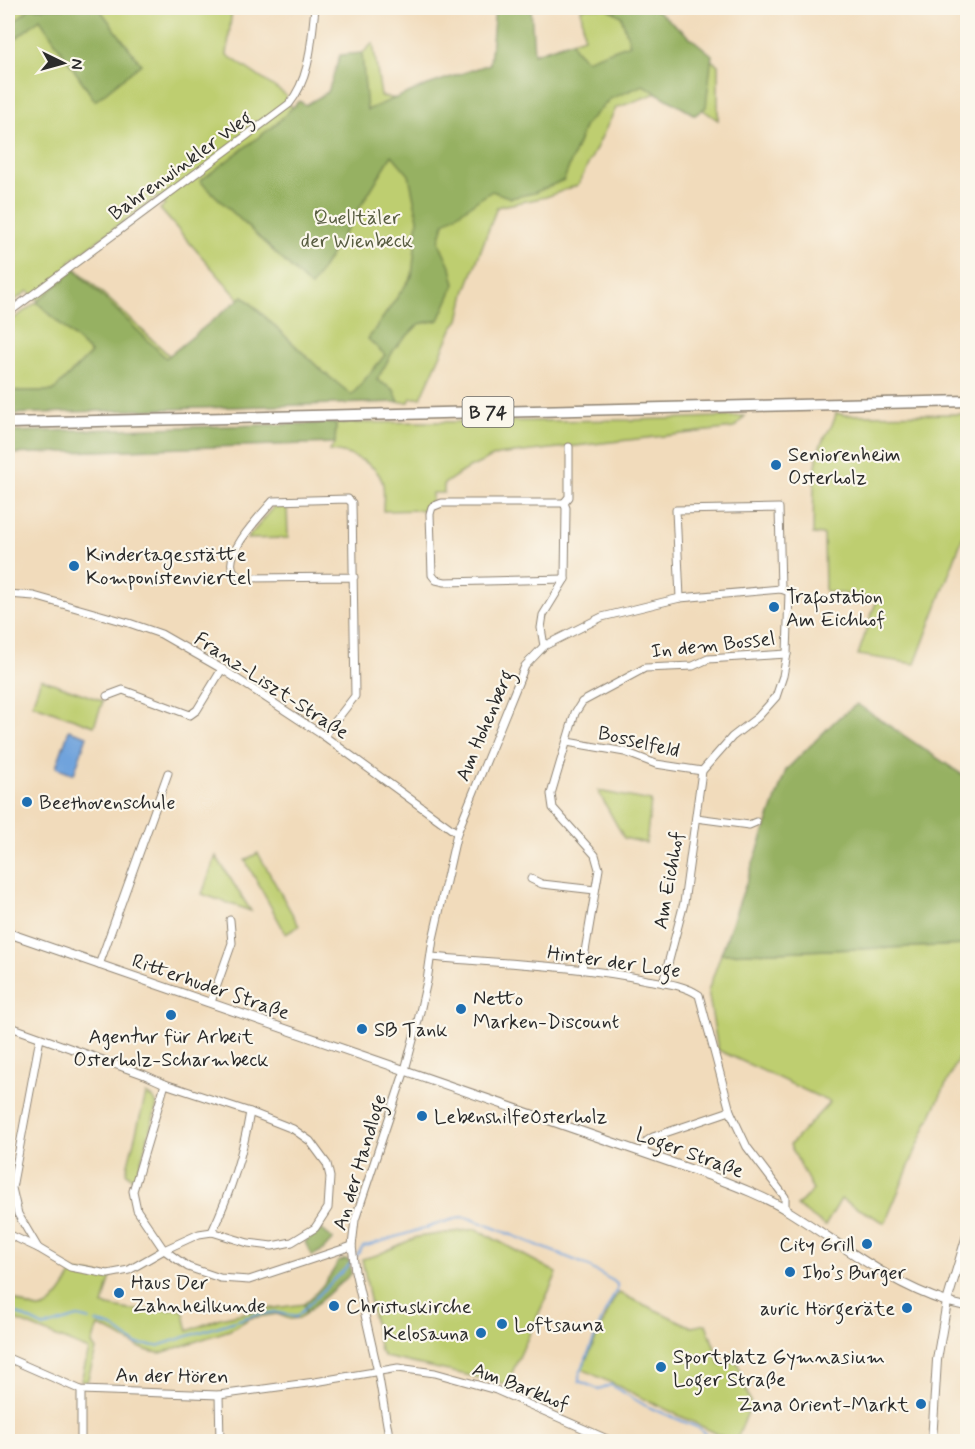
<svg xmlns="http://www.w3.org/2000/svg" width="975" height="1449" font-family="Mynerve,sans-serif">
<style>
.green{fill:#bece70;stroke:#747c4e;stroke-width:1.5}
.forest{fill:#96b162;stroke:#606e46;stroke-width:1.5}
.water{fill:#70a3dc;stroke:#4e6784;stroke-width:1.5}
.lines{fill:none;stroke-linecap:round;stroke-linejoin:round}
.stream{stroke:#70a3dc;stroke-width:2}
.minor-casing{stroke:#8e8373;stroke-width:9}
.tertiary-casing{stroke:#8e8373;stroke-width:10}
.primary-casing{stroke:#8e8373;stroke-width:13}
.minor{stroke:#fff;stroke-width:7}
.tertiary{stroke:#fff;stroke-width:8}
.primary{stroke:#fff;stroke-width:10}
.poi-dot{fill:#1f6fb2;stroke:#fbf7ec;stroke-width:2}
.labels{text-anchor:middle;stroke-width:4.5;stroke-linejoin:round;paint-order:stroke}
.shield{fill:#fbf7ec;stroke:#696865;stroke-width:1.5}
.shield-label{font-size:18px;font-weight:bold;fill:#2b2b2b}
.street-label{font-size:20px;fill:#2b2b2b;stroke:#fbf7ec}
.park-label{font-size:20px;fill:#575c40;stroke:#fbf7ec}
.poi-label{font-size:20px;fill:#2b2b2b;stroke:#fbf7ec;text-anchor:start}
</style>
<rect width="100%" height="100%" fill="#fbf7ec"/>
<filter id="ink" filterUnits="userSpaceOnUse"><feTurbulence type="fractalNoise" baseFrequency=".0167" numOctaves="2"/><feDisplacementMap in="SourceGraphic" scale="12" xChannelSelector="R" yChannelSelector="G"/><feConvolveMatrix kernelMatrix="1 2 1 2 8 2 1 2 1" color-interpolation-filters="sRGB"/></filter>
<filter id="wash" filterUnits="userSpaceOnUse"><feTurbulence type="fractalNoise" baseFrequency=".008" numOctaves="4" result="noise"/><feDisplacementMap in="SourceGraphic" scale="24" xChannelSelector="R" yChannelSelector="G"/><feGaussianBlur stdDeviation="1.35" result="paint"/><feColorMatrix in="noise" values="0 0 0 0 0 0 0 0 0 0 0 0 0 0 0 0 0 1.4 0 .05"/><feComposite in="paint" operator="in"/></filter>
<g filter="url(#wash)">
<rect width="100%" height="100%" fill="#f1dbbb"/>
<!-- green -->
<g class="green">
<polygon points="8,8 232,8 227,55 283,93 287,97 286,99 299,118 343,93 347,68 373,43 381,96 397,99 584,37 581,8 639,8 718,65 718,120 670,88 616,108 578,185 546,197 497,207 465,293 459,320 453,327 421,398 411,398 409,402 399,402 397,398 352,396 321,370 243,296 239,299 160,209 165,205 157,197 69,262 215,398 145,395 28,291 8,305"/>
<polygon points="37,302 91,353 53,391 8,391 8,323"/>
<path d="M836 413 845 415 967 414V526L915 664 858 655 877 599 825 591 824 535 813 534C814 505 812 475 820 447 824 434 834 428 836 413Z"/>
<path d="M745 416 734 428 497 455 465 470 444 484V493H432V500L422 510 383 511C383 502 385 489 382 481 376 462 347 452 329 451L335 443 336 423 634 420Z"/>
<polygon points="287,505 288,538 247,539 275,506"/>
<polygon points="41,679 103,701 94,726 32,704"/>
<polygon points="598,791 651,801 646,843 624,838"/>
<polygon points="258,853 299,926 286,934 245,860"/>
<polygon points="216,856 251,911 202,894"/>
<polygon points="967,945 967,1051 959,1057 927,1124 885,1223 841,1199 825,1226 797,1206 813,1190 790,1145 830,1102 718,1050 708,991 721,954"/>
<polygon points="146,1094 154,1099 157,1105 135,1182 126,1172"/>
<polygon points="476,1229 557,1273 507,1384 385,1357 380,1351 362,1259 377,1255 417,1237"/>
<path d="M73 1273 111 1276 103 1305 129 1310H183L188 1331 220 1318 259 1310 304 1304 306 1313 299 1318 290 1319 277 1314 250 1318 230 1330 161 1353C137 1352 121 1333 98 1326L92 1344 96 1350 87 1382 81 1380 89 1350 8 1317V1296C16 1300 29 1308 38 1309 53 1310 67 1284 73 1273Z"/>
<polygon points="619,1293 692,1327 706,1324 721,1365 737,1361 751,1405 736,1441 732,1441 582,1369 614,1299"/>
</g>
<!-- forest -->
<g class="forest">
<polygon points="27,8 99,8 141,64 95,101 40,19 15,39 8,27 28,10"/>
<polygon points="495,8 531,8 534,54 572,41 575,49 586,60 630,44 621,16 607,8 654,8 712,55 706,107 695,115 643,85 610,99 585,125 564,180 534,193 511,198 492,191 444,223 439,242 451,268 455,284 439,320 419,324 395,348 377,380 394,390 399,402 8,414 8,391 53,391 91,353 37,302 75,270 166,358 243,296 321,370 352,395 385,355 368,339 412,276 418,219 409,175 392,155 311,287 200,181 276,124 299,101 306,105 328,92 340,55 362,53 367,110 425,86 490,64"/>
<polygon points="336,423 335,443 8,454 8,432"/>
<polygon points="857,704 967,778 967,945 721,954 786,770 836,720"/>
<polygon points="321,1229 333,1239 323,1250 312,1256 305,1242"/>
<path d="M346 1259 349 1261 351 1274 306 1313 304 1304C319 1292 329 1279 338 1262Z"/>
</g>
<!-- water -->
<polygon class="water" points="69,730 87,736 74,774 56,767"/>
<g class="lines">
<!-- stream -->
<g class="stream">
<polyline points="356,1257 363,1247 461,1217 469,1218 582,1263 613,1281 617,1284 617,1289 602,1319 579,1376 579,1381 598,1389 611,1385 646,1406 699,1428 713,1442"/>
<polyline points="8,1309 44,1327 78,1317 90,1320"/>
<polyline points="96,1322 113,1327 136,1344 157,1346 254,1315 275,1312 296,1317 352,1262"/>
<polyline points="787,1442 789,1442"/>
</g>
</g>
</g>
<g filter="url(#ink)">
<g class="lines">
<defs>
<g id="minor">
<path d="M8 313 289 104C311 77 311 41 315 8"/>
<polyline points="564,503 442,503 432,507 430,514 432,575 436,580 445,582 565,579"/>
<polyline points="8,594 34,596 129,623 161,634 222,669 324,736 457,833"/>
<polyline points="680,598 676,510 779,508 781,589"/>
<polyline points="544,646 541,628 543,615 565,579 566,508 564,503 569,497 569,447"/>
<polyline points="107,696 123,690 190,715 197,710 222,669"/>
<path d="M324 736 355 696 352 503 348 499 273 501C262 514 224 552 233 570 235 573 238 575 240 578L354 577"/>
<polyline points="567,742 625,752 656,764 702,771"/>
<polyline points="696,818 749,825 756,822"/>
<polyline points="531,879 542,884 595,890"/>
<path d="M432 957C503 964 576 965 647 980 665 983 684 985 699 995L730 1111 747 1147 785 1197V1209"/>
<polyline points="99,965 168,773"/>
<polyline points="582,969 599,869 595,855 553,808 551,794 575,713 582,702 645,668 693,666 708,659 787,654"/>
<polyline points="211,1002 232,943 230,920"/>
<polyline points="8,1026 145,1075 165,1084 250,1112 293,1129 310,1141 327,1164 330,1177 328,1208 315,1228 292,1242 272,1246 248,1243 212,1232 199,1234 164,1250 129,1270 108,1274 70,1267 38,1248 18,1214 12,1188 40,1038"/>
<polyline points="165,1084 133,1191 137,1210 164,1250 188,1267 220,1278 249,1280 352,1246"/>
<polyline points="643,1152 647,1141 653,1137 730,1111"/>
<path d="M212 1232C230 1193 243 1155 250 1112"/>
<polyline points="8,1234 38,1248"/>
<polyline points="947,1302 968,1307"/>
<polyline points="8,1358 81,1390 219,1395 315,1382 398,1368 435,1373 496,1390 614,1442"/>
<polyline points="81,1390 81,1442"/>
<polyline points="219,1395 220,1442"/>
<polyline points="390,1442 378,1372 355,1271 352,1246 355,1220 405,1070 417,1025 427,981 433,939 457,833 525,666 544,646 602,617 680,598 781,589 789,592 787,654 783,676 776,697 758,717 732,737 702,771 684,903 663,983"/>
</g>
<g id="tertiary">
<path d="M8 933 713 1177C739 1187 765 1197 788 1211 840 1243 888 1283 947 1302"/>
<polyline points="932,1442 937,1360 947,1302 968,1232"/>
</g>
<polyline id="primary" points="8,423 968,401"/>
</defs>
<!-- minor casing -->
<use href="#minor" class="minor-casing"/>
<!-- tertiary casing -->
<use href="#tertiary" class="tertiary-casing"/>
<!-- primary casing -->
<use href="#primary" class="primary-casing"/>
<!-- minor -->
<use href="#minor" class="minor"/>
<!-- tertiary -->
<use href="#tertiary" class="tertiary"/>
<!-- primary -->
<use href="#primary" class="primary"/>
</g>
</g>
<!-- markers -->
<g class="poi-dot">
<circle cx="776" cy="465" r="6"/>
<circle cx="74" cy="566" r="6"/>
<circle cx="774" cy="607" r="6"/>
<circle cx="27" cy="802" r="6"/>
<circle cx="461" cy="1009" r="6"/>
<circle cx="171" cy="1015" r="6"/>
<circle cx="362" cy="1029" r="6"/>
<circle cx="422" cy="1116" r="6"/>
<circle cx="867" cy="1244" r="6"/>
<circle cx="790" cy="1272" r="6"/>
<circle cx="119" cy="1293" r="6"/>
<circle cx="334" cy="1306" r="6"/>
<circle cx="907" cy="1308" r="6"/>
<circle cx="502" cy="1324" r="6"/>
<circle cx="481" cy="1333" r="6"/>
<circle cx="661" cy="1367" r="6"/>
<circle cx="921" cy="1404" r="6"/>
</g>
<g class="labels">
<!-- shield labels -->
<rect class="shield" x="462.5" y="397" width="51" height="30" rx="4.5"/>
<g class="shield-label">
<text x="488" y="418">B 74</text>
</g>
<!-- street labels -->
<g class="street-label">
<text transform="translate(180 165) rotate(-36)" y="7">Bahrenwinkler Weg</text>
<text transform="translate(713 644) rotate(-6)" y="7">In dem Bossel</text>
<text transform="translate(272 685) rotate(33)" y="7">Franz-Liszt-Straße</text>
<text transform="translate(484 725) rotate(-67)" y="7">Am Hohenberg</text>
<text transform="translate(639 741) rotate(13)" y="7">Bosselfeld</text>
<text transform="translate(668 880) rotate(-80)" y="7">Am Eichhof</text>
<text transform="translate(614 961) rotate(8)" y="7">Hinter der Loge</text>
<text transform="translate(211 986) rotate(19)" y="7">Ritterhuder Straße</text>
<text transform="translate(690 1152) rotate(20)" y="7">Loger Straße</text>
<text transform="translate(359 1162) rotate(-73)" y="7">An der Handloge</text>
<text transform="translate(172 1375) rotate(1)" y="7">An der Hören</text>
<text transform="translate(521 1386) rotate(21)" y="7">Am Barkhof</text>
</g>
<!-- park labels -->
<g class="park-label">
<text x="357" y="224">Quelltäler<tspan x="357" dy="23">der Wienbeck</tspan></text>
</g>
<!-- poi labels -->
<g class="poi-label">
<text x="788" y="461">Seniorenheim<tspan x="788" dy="23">Osterholz</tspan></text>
<text x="86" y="561">Kindertagesstätte<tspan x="86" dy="23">Komponistenviertel</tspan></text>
<text x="786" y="603">Trafostation<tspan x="786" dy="23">Am Eichhof</tspan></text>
<text x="39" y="809">Beethovenschule</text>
<text x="473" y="1005">Netto<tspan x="473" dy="23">Marken-Discount</tspan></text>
<text x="374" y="1036">SB Tank</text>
<text x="171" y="1043" text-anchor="middle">Agentur für Arbeit<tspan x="171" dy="23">Osterholz-Scharmbeck</tspan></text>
<text x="434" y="1123">LebenshilfeOsterholz</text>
<text x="855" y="1251" text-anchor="end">City Grill</text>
<text x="802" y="1279">Ibo’s Burger</text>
<text x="131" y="1289">Haus Der<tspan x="131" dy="23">Zahnheilkunde</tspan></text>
<text x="346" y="1313">Christuskirche</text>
<text x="895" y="1315" text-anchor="end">auric Hörgeräte</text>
<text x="514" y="1331">Loftsauna</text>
<text x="469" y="1340" text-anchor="end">Kelosauna</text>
<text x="673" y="1363">Sportplatz Gymnasium<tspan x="673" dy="23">Loger Straße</tspan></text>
<text x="909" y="1411" text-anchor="end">Zana Orient-Markt</text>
</g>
</g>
<!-- margin -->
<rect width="975" height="1449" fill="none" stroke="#fbf7ec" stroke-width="30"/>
<!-- north arrow -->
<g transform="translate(63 63) rotate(95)" stroke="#fbf7ec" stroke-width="4.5" paint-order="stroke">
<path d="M0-4.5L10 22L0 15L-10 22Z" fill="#2b2b2b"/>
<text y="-9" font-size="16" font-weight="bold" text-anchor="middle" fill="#2b2b2b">N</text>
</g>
</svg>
